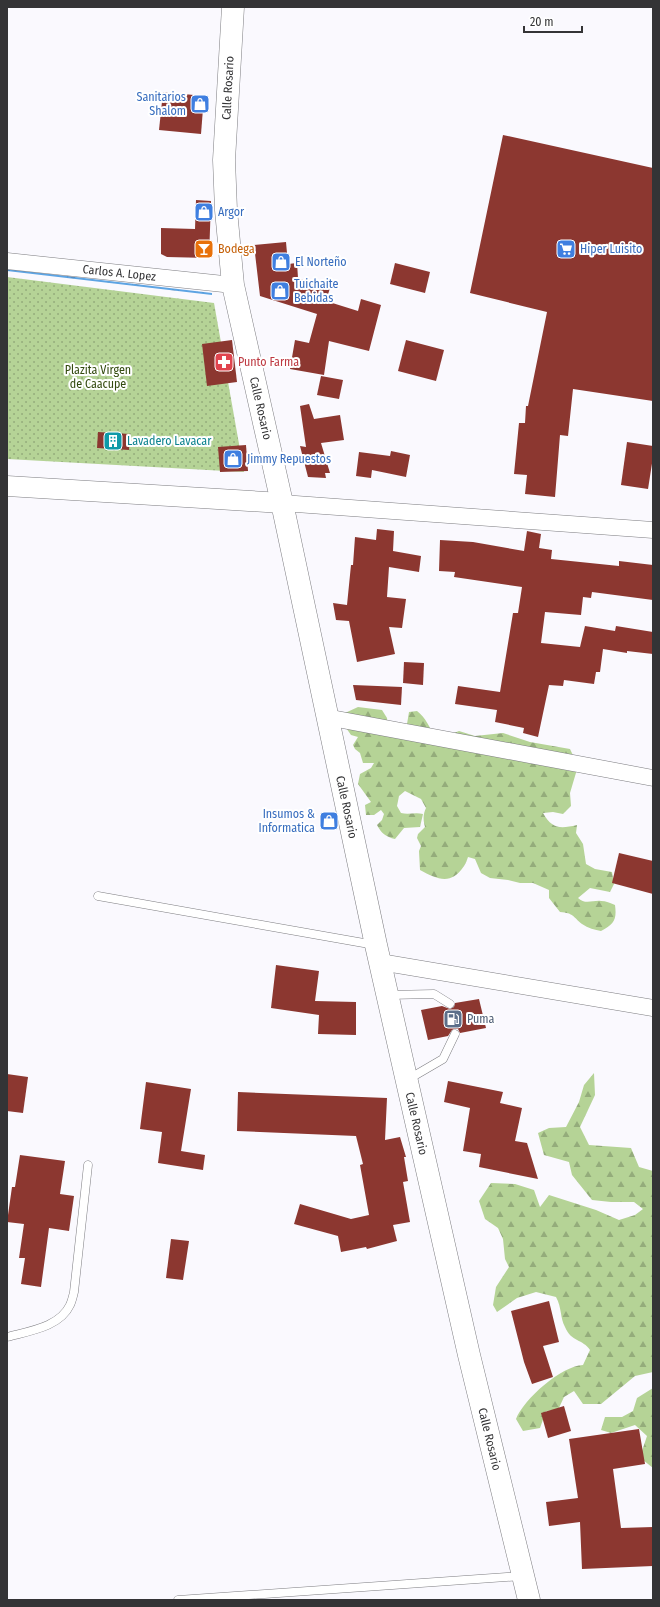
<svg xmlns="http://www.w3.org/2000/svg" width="660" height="1607" font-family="'Fira Sans Condensed',sans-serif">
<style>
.forest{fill:url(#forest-firs)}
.park{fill:url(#park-dots)}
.water{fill:url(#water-ripples)}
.building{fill:#8c3730}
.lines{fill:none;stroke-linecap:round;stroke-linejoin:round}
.service-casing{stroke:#7d7d81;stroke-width:9}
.minor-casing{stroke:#7d7d81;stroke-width:17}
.tertiary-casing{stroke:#7d7d81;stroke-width:21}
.primary-casing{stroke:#7d7d81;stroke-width:23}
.service{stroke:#fff;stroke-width:8}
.minor{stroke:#fff;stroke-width:16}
.tertiary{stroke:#fff;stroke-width:20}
.primary{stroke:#fff;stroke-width:22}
.labels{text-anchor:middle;stroke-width:4;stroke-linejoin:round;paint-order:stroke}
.street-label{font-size:12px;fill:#343436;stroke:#fff}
.shop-label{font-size:12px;fill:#366cbe;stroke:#fff;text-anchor:start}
.food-label{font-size:12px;fill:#c56008;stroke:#fff;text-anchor:start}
.health-label{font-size:12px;fill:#be3a42;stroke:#fff;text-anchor:start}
.park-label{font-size:12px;fill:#334a0f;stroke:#fff}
.culture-label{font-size:12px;fill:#0d838f;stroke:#fff;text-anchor:start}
.service-label{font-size:12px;fill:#4e5e75;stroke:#fff;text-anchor:start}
</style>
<defs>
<pattern id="forest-firs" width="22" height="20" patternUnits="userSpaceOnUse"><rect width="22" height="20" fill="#b5d396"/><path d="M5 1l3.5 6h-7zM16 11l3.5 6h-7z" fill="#94ac7b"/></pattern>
<pattern id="park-dots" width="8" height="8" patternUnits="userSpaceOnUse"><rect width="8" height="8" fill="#b5d396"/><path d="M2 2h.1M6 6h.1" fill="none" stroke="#94ac7b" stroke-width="1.8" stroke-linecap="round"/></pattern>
<pattern id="water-ripples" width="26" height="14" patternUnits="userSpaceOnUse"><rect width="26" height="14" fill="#5da4e3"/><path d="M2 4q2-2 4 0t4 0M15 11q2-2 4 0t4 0" fill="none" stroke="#4e86b9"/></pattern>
</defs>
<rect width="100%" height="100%" fill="#faf9fe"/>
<!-- forest -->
<g class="forest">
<path d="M358 707 382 710 387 718 388 726 402 729 407 724 409 712 417 711C426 718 429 727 435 736L444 737 459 731 475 736 503 733 530 742 570 749 578 766 570 793 571 806 563 814 553 812 543 813C552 829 560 829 577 825L576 833 583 844 586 864 595 869 612 872 614 884 610 892 590 888 578 898C585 905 593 900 601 901 606 901 610 903 615 905 617 920 614 924 601 931 595 930 588 928 582 924 573 917 574 913 560 912L549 898V890L533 883H520L508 880 490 878 481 873 475 859 468 857C467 860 466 863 464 866 451 886 437 879 420 870L419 851 421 846 417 838 418 834 425 827C423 820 423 814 426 808L421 799 405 791 399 796 397 806 401 813C409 815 415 812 423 814L420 827 404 828 395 839C386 837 381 833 377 825L382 820 384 814 381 810 374 815H366L365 805 371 802 358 784 360 774 371 768 374 763H363L360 753 355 749 353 745 358 737 351 735 342 722 345 713Z"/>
<path d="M594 1073 595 1095 580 1127 589 1145 631 1148 639 1167 653 1171V1372L635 1376 601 1404H583L574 1391 564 1397 558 1410 546 1411 540 1428 523 1431 516 1419C524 1399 561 1366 583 1365L590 1350C583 1339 571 1342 565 1327 560 1318 562 1308 556 1297L536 1292 517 1298 497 1312 493 1305 496 1287 509 1267 505 1259 503 1239 498 1228 485 1219 479 1201 491 1183 515 1184 534 1190 540 1207 549 1195 596 1210 619 1220 635 1215 643 1209 634 1202H611L592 1200 572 1175 569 1162 544 1155 538 1133 549 1128 566 1127 579 1102 584 1085Z"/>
<polygon points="653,1388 653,1468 643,1460 642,1451 647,1436 635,1425 611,1433 601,1430 605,1417 622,1417 633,1411 637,1398"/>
</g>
<!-- park -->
<polygon class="park" points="7,277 214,303 244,472 7,459"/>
<!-- water -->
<polygon class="water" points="7,269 212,293 212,295 7,271"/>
<!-- building -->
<g class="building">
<polygon points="163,92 204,96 201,134 159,130"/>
<polygon points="503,135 653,168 653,401 573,389 568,436 560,435 555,497 525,494 527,475 514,474 519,423 525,423 526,406 528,406 547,312 470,293"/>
<polygon points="196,200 211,201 209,258 167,257 161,254 161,228 195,229"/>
<polygon points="286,242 288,264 297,263 298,278 330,288 326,301 358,311 361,299 381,305 369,351 329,341 324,375 290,369 295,340 309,343 317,314 260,296 254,245"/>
<polygon points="395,263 430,272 425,293 390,284"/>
<polygon points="232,340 237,382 207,386 202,344"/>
<polygon points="406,340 444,350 436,381 398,371"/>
<polygon points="321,376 343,380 339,399 317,395"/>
<polygon points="309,404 314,419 340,415 344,440 321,443 330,473 325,473 326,478 308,477 300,446 306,447 300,406"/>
<polygon points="98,432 130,434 129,450 97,448"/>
<polygon points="627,442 653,446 653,457 648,489 621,485"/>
<polygon points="246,445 248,471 220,472 218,447"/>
<polygon points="391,451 410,455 406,477 372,470 371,478 356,476 359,452 390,456"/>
<polygon points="377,529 394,531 393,551 421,556 419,572 389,567 387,597 406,599 402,628 389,627 395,654 357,662 349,621 336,620 333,603 347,605 351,565 353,565 355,537 376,540"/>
<polygon points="527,531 541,534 539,548 552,550 551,559 619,566 619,561 653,565 653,600 592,592 591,598 583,597 581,615 545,612 541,643 580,647 585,626 615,631 616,626 653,632 653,654 627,651 627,653 603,649 600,672 596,672 594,684 564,680 563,686 549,685 538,737 523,733 524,728 495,722 497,710 455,704 458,686 500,692 513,613 518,613 522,587 454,577 455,572 439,571 440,540 473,542 524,551"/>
<polygon points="404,662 424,663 423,685 403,683"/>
<polygon points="353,685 402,687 401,705 356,700"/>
<polygon points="619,853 653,861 653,894 612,883"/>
<polygon points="276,965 319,971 315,1001 356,1002 356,1035 318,1034 319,1015 271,1008"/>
<polygon points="479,999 486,1028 460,1033 458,1029 454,1029 452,1030 448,1036 428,1040 421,1010 442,1006 450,1009 454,1007 455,1003"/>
<polygon points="7,1074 28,1077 23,1113 7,1111"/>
<polygon points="448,1081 503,1092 500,1103 522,1108 515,1141 527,1143 538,1179 479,1167 481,1154 463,1151 470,1108 444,1102"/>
<polygon points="146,1082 191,1089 181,1151 205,1155 203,1170 158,1163 162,1132 140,1129"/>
<polygon points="238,1092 387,1098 385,1140 400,1137 406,1157 404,1157 408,1181 403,1182 410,1222 393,1225 397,1241 367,1249 366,1247 341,1252 338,1236 294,1224 300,1204 351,1219 369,1215 360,1165 363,1164 356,1136 237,1131"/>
<polygon points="20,1155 65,1161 60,1194 74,1196 69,1231 49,1228 41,1287 21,1284 25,1258 19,1258 24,1224 7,1222 12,1187 15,1187"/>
<polygon points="171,1239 189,1241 183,1280 166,1278"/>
<polygon points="549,1301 559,1342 543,1346 553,1377 532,1384 524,1362 511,1311"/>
<polygon points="564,1406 571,1431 548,1438 541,1413"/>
<polygon points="639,1429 645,1464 613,1469 621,1528 653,1527 653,1566 582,1569 580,1522 549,1526 546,1502 578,1498 569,1439"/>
</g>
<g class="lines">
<defs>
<g id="service">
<polyline points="98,896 375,945"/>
<polyline points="388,995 434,994 450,1004"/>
<polyline points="407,1080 443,1059 455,1034"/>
<path d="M7 1337C29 1331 60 1327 70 1305 72 1301 73 1296 74 1292L88 1165"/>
<polyline points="178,1600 522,1576"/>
</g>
<g id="minor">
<path id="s1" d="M7 261 233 285"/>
<polyline points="282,503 653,530"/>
<polyline points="326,717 653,778"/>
<polyline points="380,962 653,1008"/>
</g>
<polyline id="tertiary" points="7,486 282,503"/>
<g id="primary">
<path id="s2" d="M233 7 224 160 226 210 233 285 282 503 376 945 469 1355 529 1600"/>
</g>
</defs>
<!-- service casing -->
<use href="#service" class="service-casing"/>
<!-- minor casing -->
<use href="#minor" class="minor-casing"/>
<!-- tertiary casing -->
<use href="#tertiary" class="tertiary-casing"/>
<!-- primary casing -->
<use href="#primary" class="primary-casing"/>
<!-- service -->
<use href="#service" class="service"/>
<!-- minor -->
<use href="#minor" class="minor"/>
<!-- tertiary -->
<use href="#tertiary" class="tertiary"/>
<!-- primary -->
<use href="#primary" class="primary"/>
</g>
<!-- icons -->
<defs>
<symbol id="shop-square" viewBox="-11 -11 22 22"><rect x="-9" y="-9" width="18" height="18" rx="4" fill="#3f7fe0" stroke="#fff"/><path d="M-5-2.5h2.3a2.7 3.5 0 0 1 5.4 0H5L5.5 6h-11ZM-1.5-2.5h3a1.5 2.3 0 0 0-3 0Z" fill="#fff"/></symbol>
<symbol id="bar-square" viewBox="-11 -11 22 22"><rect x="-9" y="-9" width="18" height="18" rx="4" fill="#e8710a" stroke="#fff"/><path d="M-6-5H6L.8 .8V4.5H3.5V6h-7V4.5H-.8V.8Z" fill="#fff"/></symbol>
<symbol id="supermarket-square" viewBox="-11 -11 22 22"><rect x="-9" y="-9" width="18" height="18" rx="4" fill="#3f7fe0" stroke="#fff"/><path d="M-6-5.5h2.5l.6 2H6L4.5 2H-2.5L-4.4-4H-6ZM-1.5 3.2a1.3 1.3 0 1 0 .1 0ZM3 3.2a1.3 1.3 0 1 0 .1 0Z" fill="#fff"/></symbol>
<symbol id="pharmacy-square" viewBox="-11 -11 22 22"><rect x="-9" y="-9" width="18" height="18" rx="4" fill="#e0444e" stroke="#fff"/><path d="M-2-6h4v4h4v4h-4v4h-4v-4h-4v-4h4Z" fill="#fff"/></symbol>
<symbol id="building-square" viewBox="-11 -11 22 22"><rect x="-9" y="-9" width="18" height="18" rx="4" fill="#0f9aa8" stroke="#fff"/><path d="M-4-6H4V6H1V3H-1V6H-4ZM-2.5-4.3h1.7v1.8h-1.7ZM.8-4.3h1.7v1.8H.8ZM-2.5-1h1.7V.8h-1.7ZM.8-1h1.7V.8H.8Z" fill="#fff"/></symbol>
<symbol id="fuel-square" viewBox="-11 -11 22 22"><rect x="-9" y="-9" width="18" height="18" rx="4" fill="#5c6f8a" stroke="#fff"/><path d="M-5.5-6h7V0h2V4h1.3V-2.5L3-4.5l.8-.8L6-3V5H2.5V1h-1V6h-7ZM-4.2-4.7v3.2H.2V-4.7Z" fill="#fff"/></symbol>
</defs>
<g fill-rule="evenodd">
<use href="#shop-square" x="189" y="93" width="22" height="22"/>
<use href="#shop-square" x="193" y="201" width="22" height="22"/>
<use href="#bar-square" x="193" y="238" width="22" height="22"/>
<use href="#supermarket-square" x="555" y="238" width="22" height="22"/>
<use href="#shop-square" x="270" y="251" width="22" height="22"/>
<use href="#shop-square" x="269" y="280" width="22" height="22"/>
<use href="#pharmacy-square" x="213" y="351" width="22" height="22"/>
<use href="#building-square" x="102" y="430" width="22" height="22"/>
<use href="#shop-square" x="222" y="448" width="22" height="22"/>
<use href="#shop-square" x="318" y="810" width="22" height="22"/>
<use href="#fuel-square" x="442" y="1008" width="22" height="22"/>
</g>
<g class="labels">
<!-- street labels -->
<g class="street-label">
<text transform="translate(228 88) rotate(-87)" y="4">Calle Rosario</text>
<text dy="4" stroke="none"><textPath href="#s1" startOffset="113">Carlos A. Lopez</textPath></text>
<text dy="4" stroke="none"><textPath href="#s2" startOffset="405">Calle Rosario</textPath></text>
<text dy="4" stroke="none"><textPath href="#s2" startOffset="813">Calle Rosario</textPath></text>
<text dy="4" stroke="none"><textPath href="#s2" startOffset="1137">Calle Rosario</textPath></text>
<text dy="4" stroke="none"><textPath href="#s2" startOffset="1461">Calle Rosario</textPath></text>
</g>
<!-- shop labels -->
<g class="shop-label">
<text x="186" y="101" text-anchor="end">Sanitarios<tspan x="186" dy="14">Shalom</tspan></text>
<text x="218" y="216">Argor</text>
<text x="580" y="253">Hiper Luisito</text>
<text x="295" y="266">El Norteño</text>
<text x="294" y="288">Tuichaite<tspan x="294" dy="14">Bebidas</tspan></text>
<text x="247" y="463">Jimmy Repuestos</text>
<text x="315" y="818" text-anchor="end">Insumos &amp;<tspan x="315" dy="14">Informatica</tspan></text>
</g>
<!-- food labels -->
<g class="food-label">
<text x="218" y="253">Bodega</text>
</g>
<!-- health labels -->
<g class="health-label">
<text x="238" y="366">Punto Farma</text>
</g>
<!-- park labels -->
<g class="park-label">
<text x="98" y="374">Plazita Virgen<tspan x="98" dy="14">de Caacupe</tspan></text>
</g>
<!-- culture labels -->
<g class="culture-label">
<text x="127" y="445">Lavadero Lavacar</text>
</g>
<!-- service labels -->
<g class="service-label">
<text x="467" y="1023">Puma</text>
</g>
</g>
<!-- border -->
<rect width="660" height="1607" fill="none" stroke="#343436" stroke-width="16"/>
<!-- scale -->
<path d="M524 26v6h58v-6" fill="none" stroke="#343436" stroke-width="2"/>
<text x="530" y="26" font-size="12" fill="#343436" stroke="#ffffff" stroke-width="3" paint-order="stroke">20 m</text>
</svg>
